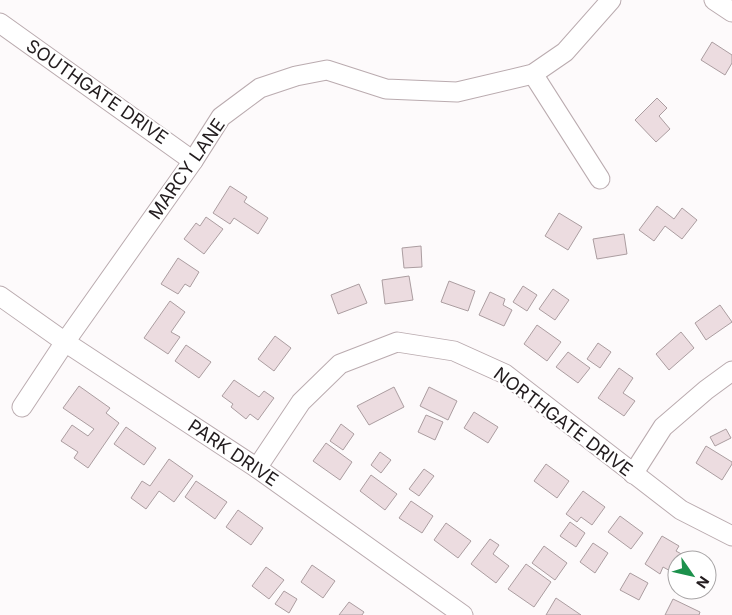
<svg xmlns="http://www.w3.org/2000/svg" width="732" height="615" font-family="Inter,sans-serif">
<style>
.building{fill:#ecdce0;stroke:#ab9da0}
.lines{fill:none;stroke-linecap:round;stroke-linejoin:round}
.minor-casing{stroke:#baabaf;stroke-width:21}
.minor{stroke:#fff;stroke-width:19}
.labels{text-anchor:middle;stroke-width:4;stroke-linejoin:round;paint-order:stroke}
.street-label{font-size:18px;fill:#221c1e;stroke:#fff}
</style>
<rect width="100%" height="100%" fill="#fdfafb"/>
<!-- building -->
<g class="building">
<polygon points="712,42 732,55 732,63 725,75 701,60"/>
<polygon points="657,98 667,108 659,116 670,129 656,142 635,120"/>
<polygon points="230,186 247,197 244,202 268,218 258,234 234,218 230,224 213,213"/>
<polygon points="657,206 674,219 682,208 697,220 682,239 665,226 654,241 639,230"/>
<polygon points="559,213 582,227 568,250 545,236"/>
<polygon points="206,217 223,229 204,254 184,239 196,223 200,226"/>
<polygon points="624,234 627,254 597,259 593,239"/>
<polygon points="421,246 422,267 404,268 402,248"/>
<polygon points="178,258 199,272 190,287 185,284 178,294 161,284"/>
<polygon points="409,276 413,300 385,304 382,280"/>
<polygon points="449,281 475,291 468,311 441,302"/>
<polygon points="359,284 367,303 338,314 331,295"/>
<polygon points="523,286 537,295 527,311 513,302"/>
<polygon points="553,289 569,300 555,320 539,309"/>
<polygon points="490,292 505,299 503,305 512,310 504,326 479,315"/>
<polygon points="170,301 185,312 171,332 180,337 168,354 144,338"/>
<polygon points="720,305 732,322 706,340 695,323"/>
<polygon points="537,325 561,342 547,361 524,344"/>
<polygon points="681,332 694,348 669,370 656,354"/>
<polygon points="275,336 291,348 274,371 258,359"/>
<polygon points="598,343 611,352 600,368 587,359"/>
<polygon points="186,345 211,362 199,378 175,361"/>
<polygon points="568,352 590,368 578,383 556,367"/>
<polygon points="619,368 633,378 623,393 635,401 624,416 598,398"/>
<polygon points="234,380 259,397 264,391 274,398 258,420 250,414 246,419 231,407 233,404 222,396"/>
<polygon points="79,386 110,408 106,413 119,423 88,468 74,458 78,452 61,441 72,425 88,436 94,429 63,408"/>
<polygon points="394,387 404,407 369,425 357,406"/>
<polygon points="429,387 457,401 448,420 420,406"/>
<polygon points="474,412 498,427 488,443 464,428"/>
<polygon points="426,415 443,422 435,440 418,432"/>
<polygon points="341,424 354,434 343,450 330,441"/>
<polygon points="126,427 156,448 144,465 114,444"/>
<polygon points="726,429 731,438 715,446 710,437"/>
<polygon points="326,443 352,462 340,480 313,461"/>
<polygon points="706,446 732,462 732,464 722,480 696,463"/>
<polygon points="380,452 391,460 381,473 371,465"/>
<polygon points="169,459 193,476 174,502 159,491 146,509 131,498 142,481 150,486"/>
<polygon points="546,464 569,481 557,498 534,481"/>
<polygon points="424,469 434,476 419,496 409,489"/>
<polygon points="371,475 397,494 385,510 360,491"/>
<polygon points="196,481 227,502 215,519 185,497"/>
<polygon points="583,491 605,507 592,525 581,517 577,522 566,514"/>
<polygon points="411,501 433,516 422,533 399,518"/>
<polygon points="238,510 263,528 251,545 226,527"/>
<polygon points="620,516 643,533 631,549 608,532"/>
<polygon points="570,522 585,533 576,547 560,536"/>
<polygon points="446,523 471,541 458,558 434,540"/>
<polygon points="662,536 679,546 676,551 685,556 682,560 677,560 677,568 674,573 663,567 660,574 645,564"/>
<polygon points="490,539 499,545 493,554 509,566 496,583 471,564"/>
<polygon points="593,543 608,553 595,573 580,562"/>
<polygon points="544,546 567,563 555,580 532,563"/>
<polygon points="526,564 551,582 534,607 508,589"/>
<polygon points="312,565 335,581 323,598 301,582"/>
<polygon points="266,567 284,580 269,599 252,586"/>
<polygon points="630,573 648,583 639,600 620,590"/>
<polygon points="284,591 297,599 289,613 275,604"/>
<polygon points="556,598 581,615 546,615"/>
<polygon points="673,599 700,612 699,615 665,615"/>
<polygon points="349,602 364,612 362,615 339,615"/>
</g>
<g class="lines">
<defs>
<g id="minor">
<polyline points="714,0 732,12"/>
<polyline points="0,23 193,161"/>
<polyline points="533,74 600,179"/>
<polyline points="0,296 65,342 257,468 463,615"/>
<polyline points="22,407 65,342 193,161 221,117 260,88 296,76 327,70 386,89 457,92 533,74 565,52 611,0"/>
<polyline points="257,468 301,402 340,364 397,342 454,351 505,374 681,510 732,536"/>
<polyline points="633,474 663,427 706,390 732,371"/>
</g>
</defs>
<!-- minor casing -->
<use href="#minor" class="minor-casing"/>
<!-- minor -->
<use href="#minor" class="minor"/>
</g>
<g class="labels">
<!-- street labels -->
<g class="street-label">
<text transform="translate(97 92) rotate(35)" y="6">SOUTHGATE DRIVE</text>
<text transform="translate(187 169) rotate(-55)" y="6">MARCY LANE</text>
<text transform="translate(563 422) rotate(37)" y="6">NORTHGATE DRIVE</text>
<text transform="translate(233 453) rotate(34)" y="6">PARK DRIVE</text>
</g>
</g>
<!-- north arrow -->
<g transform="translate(692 575) rotate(124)"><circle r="24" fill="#ffffff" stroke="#a7a4a5"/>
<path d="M0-4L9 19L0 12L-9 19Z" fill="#1c914c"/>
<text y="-8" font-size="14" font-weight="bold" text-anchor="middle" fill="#221c1e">N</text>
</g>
</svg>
